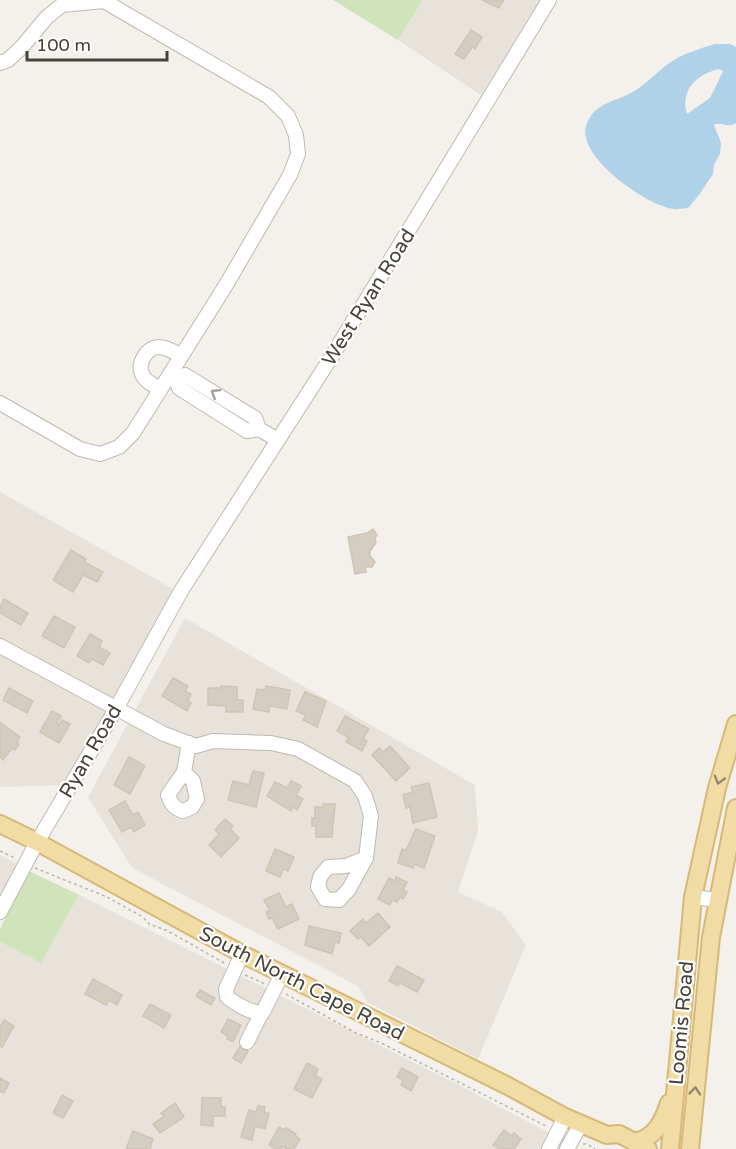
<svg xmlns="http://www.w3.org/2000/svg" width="736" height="1149" font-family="'Varela Round',sans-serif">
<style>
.residential{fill:#e7e3da}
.green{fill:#d1e3ba}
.water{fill:#b0d2e8;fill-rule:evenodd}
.building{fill:#d4cdc2;stroke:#cec5b6;stroke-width:1.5}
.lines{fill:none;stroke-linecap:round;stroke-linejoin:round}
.minor-casing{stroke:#beb9af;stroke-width:16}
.major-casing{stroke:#d6b977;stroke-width:20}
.path{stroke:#beb4a2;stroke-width:1.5;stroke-dasharray:3 3;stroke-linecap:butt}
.minor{stroke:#fff;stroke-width:14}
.major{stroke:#f2dca6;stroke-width:16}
.oneway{stroke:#a3a09c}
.oneway2{stroke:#94876b}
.labels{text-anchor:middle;stroke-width:4.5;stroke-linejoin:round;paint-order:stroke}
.street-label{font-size:20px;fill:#47423a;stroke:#fff}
</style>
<rect width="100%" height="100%" fill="#f4f1ec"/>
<!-- residential -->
<g class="residential">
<polygon points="423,0 540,0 481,95 398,40"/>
<polygon points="0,492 177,591 65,785 0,787"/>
<polygon points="185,618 475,785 478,831 458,892 502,912 526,945 478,1059 367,1002 358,986 132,868 88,797"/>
<polygon points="0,855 20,865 0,902"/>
<polygon points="79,895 461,1086 576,1147 576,1149 0,1149 0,942 41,963"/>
</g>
<!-- green -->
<g class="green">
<polygon points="333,0 423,0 398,40"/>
<polygon points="29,871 79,895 41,963 0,942 0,929"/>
</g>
<!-- water -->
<path class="water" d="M715 44H730L736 47V123C729 129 721 121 714 125L721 143 720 154 714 165 713 174 699 195 688 208C683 208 678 210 674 209 647 206 577 157 586 126 594 101 618 102 636 90 648 82 657 72 668 64 682 54 698 49 715 44ZM719 69 723 71 710 98 687 114C680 90 697 74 719 69Z"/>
<!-- building -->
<g class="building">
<polygon points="482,0 504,0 499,8"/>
<polygon points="471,30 482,37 475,49 472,47 464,59 455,54"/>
<polygon points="373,529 377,535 375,538 376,543 370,551 370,556 375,562 372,567 365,567 366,572 355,574 348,537 367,533"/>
<polygon points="71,550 86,559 84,562 103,572 97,582 83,575 73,592 53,580"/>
<polygon points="4,599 28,613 21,625 0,613 0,607"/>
<polygon points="54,616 75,627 64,648 42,636"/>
<polygon points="90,634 102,641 99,647 110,653 103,665 92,659 89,663 77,656"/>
<polygon points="173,678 188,686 185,691 191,694 188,701 191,703 187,711 162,696"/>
<polygon points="221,686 237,687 237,700 243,700 243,712 226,712 226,706 208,705 208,688 221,688"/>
<polygon points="266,686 290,690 287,709 270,706 269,712 253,709 257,689 265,690"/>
<polygon points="9,688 33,701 27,713 3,700"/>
<polygon points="305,692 326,701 317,727 303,720 306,715 296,711"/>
<polygon points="52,711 61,716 57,723 59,725 62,720 70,724 59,743 40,732"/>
<polygon points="345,716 369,729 363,739 367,741 362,751 346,742 348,737 337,731"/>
<polygon points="0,722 20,737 17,742 19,744 15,750 12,748 3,760 0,757"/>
<polygon points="390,746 410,768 396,781 372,755 379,748 383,752"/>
<polygon points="129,757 145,766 130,794 114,785"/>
<polygon points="253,771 264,773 256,807 228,800 233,781 249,785"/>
<polygon points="291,781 301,786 296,795 303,799 297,810 293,807 291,811 267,796 275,782 287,788"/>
<polygon points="429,783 437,817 413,823 410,807 406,808 403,795 413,792 411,787"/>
<polygon points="125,801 133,815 138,812 145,825 134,832 131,827 122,832 109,810"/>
<polygon points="323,804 335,804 332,837 316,837 316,826 312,826 312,818 315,818 315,807 323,807"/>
<polygon points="225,819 233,826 230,829 239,838 221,857 209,845 219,834 215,830"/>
<polygon points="416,829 435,836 424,868 414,864 413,868 398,863 402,849 406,850"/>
<polygon points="275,849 294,857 288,871 283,869 280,877 266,871"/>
<polygon points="396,877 407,882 403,890 407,892 403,899 400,897 397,902 392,900 390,905 378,899 389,878 395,881"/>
<polygon points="279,893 286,907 292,904 299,919 278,929 272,918 269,919 266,912 270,910 264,900"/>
<polygon points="378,913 390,927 369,946 361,937 358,939 350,931 363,919 366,923"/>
<polygon points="309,926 341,933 339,943 335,942 332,954 305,945"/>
<polygon points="397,966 424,980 417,992 400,983 398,986 389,981"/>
<polygon points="93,979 122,995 117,1005 109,1000 106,1005 85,994"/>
<polygon points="200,990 215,998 211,1005 196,996"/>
<polygon points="150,1004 171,1015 164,1028 143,1016"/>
<polygon points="228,1019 241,1025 233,1042 227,1039 228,1036 221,1032"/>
<polygon points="4,1020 14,1026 2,1047 0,1046 0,1027"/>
<polygon points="240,1046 248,1051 241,1063 233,1058"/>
<polygon points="307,1063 318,1069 315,1076 322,1079 312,1098 294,1089"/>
<polygon points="402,1068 418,1077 411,1091 401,1085 403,1080 397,1077"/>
<polygon points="0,1078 9,1083 4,1093 0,1091"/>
<polygon points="62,1095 73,1101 63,1118 53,1113"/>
<polygon points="202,1098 221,1098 221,1107 225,1107 225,1116 213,1116 213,1126 201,1125"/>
<polygon points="175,1103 184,1117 160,1133 153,1124 164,1116 161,1113"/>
<polygon points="258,1106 265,1107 264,1112 269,1114 265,1129 255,1126 252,1140 241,1137 249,1110 256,1112"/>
<polygon points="279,1127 284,1130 286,1128 296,1134 295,1136 300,1139 294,1149 287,1149 282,1146 281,1149 275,1149 269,1145"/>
<polygon points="504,1130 512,1136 514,1133 521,1139 514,1149 499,1149 493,1145"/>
<polygon points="133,1131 153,1139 150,1149 126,1149"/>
</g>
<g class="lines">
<defs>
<g id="minor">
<polyline points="0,63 8,60 21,48 47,17 62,5 104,1 269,97 288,116 296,135 298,154 290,175 226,285 133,433 119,447 100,454 80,449 0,403"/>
<path d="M160 389C154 385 145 382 142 374 137 363 147 347 159 347 167 347 174 352 181 356"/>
<polyline points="259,429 247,431 179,388 176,378 185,375 255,418 259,429 278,440"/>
<polyline points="0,646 164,734 196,746 213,741 271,743 298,749 355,781 365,796 371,816 366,858 346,866 328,867 320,877 318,887 325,899 339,900 349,889 366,858"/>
<path d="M184 772 193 781 197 799 192 807 183 811C174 808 171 804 168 795L184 772 189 743"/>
<polyline points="693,897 717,900"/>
<polyline points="0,912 37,842 116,709 181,591 332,356 549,0"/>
<path d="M242 954 226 989 227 997C236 1004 252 1014 263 1012L282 974"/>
<polyline points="247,1042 262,1012"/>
<polyline points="549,1149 565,1117"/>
<polyline points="567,1149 581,1124"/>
</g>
<g id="major">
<polyline points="0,824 37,842 242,954 508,1086 565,1117 607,1135 619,1134 648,1149"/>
<path d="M634 1142C655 1139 663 1121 669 1103"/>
<polyline points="670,1149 693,897 717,788 736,724"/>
<polyline points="690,1149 711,937 736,808"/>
</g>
</defs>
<!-- minor casing -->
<use href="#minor" class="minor-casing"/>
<!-- major casing -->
<use href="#major" class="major-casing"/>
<!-- path -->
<g class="path">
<polyline points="0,851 15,858"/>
<polyline points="35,868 107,897 143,917 149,924 168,931 226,964"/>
<polyline points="245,975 265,984"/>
<polyline points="286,994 356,1033 381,1043 546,1126"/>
<polyline points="583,1144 587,1144 595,1149"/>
</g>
<!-- minor -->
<use href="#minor" class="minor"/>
<!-- major -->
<use href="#major" class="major"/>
</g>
<!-- one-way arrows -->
<defs><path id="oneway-chevron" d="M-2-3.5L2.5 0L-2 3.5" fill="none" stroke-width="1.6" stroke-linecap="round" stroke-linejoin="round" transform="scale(1.5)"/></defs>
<use class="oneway" href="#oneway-chevron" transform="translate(215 393) rotate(-148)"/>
<g class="oneway2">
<use href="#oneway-chevron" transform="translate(719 780) rotate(106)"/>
<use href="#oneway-chevron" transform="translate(695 1091) rotate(-85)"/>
</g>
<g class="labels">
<!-- street labels -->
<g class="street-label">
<text transform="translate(368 297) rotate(-58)" y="7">West Ryan Road</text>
<text transform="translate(90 751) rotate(-60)" y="7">Ryan Road</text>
<text transform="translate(302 983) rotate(27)" y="7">South North Cape Road</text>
<text transform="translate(681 1023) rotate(-85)" y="7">Loomis Road</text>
</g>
</g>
<!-- scale -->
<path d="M27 51v9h140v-9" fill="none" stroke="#47423a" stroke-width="3"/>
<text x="36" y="51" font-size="18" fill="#47423a" stroke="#ffffff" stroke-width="4.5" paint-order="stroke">100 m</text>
</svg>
